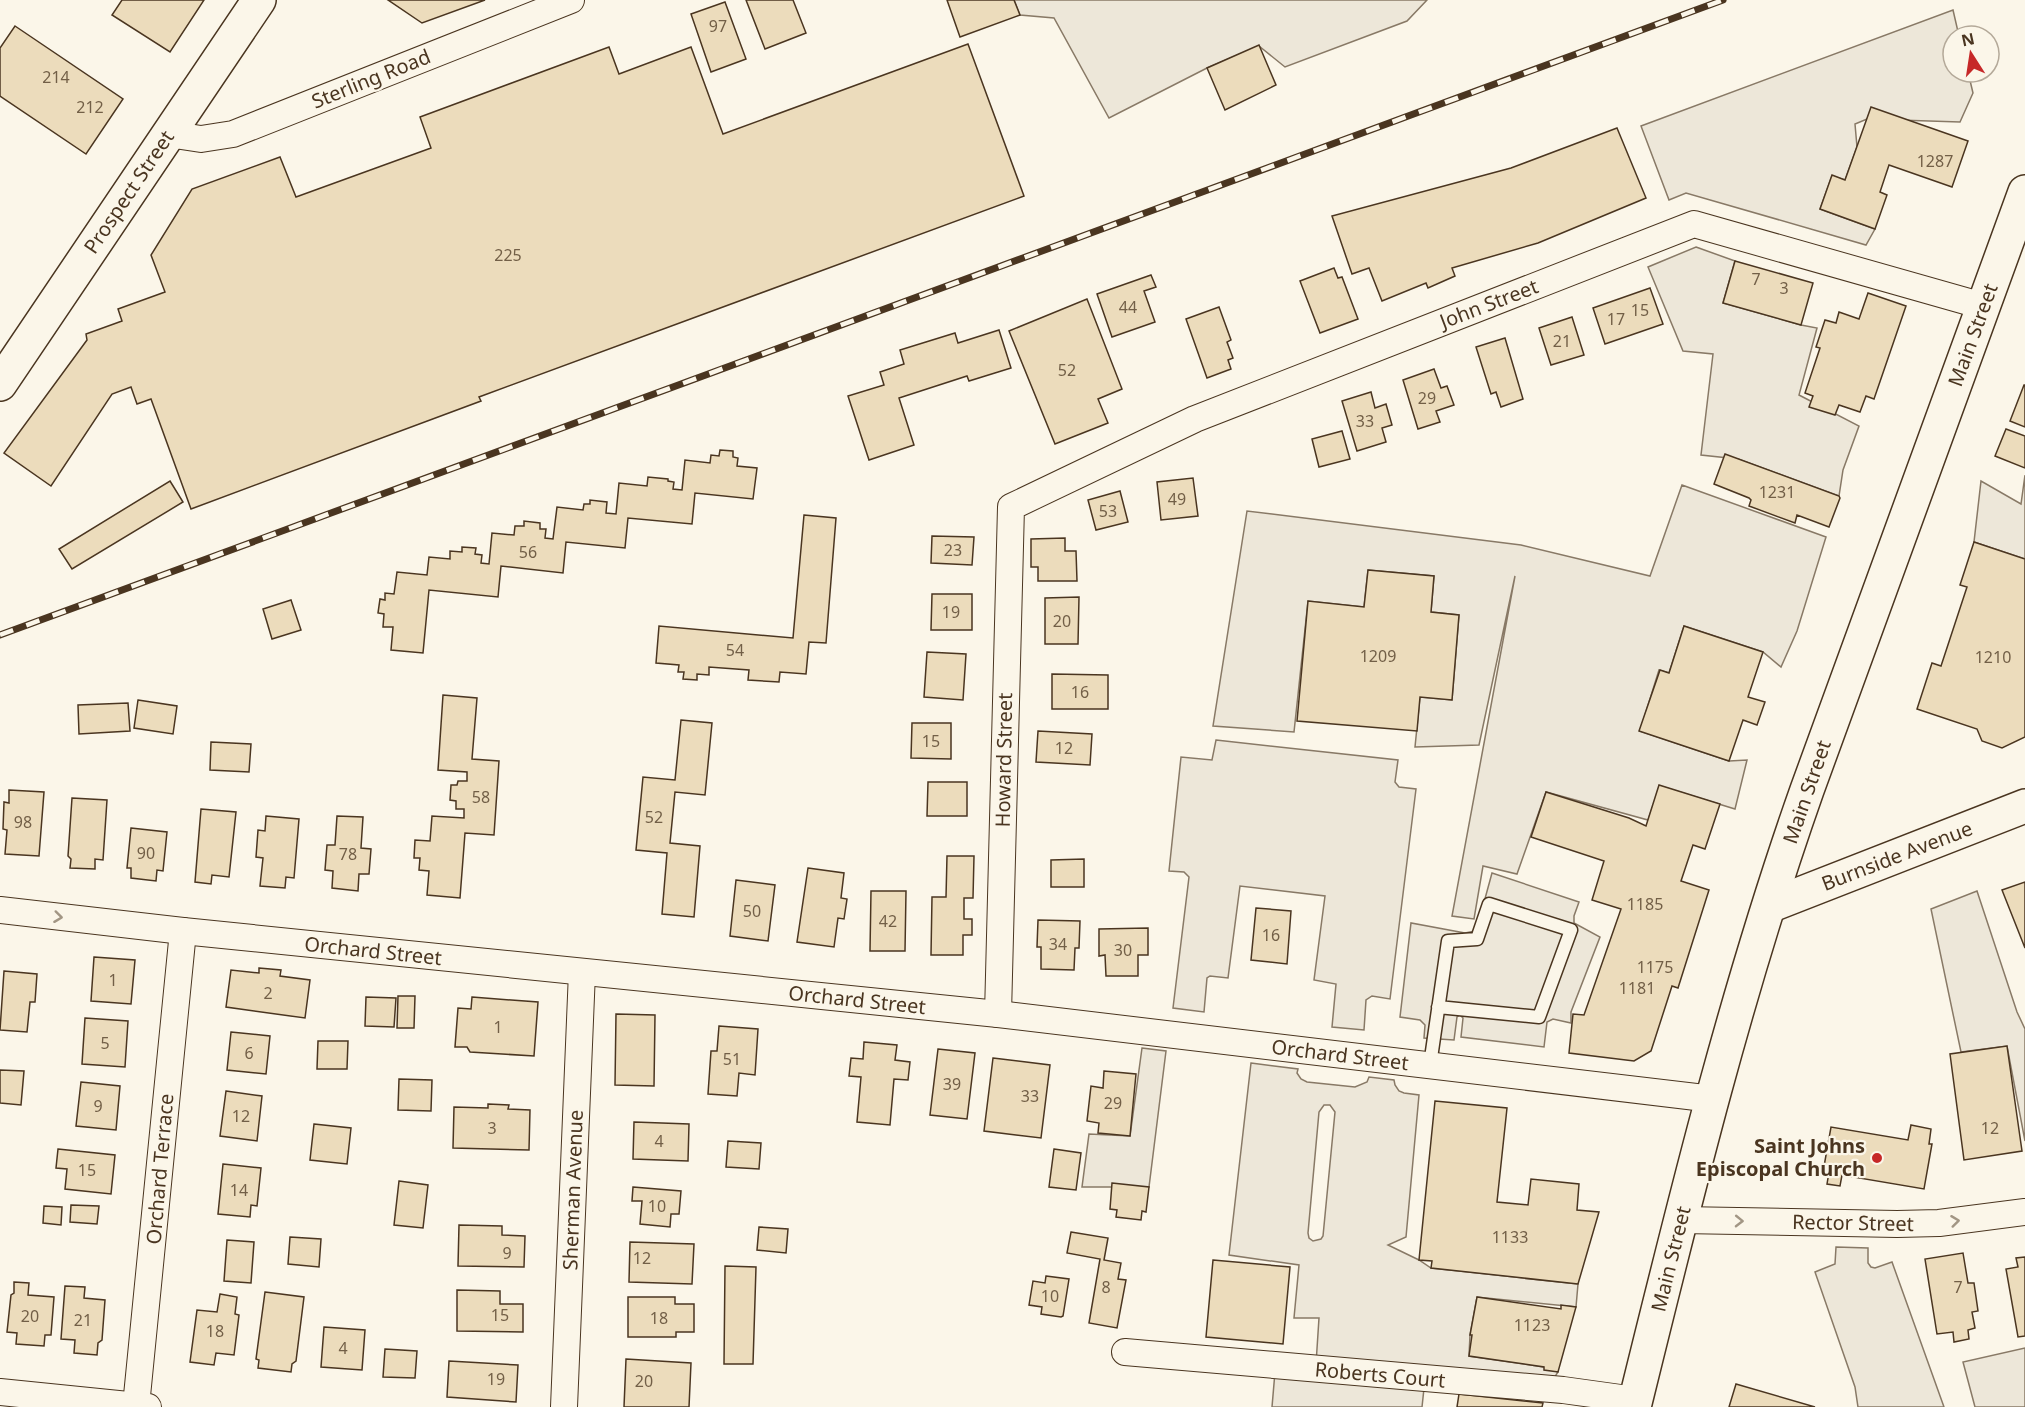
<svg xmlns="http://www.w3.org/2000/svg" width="2025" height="1407" font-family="'Noto Sans',sans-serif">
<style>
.parking{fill:#ede7d9;stroke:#887966;stroke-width:1.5;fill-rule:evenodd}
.building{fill:#ecdcbc;stroke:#4a3520;stroke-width:1.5}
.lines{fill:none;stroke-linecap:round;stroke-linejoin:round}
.lane-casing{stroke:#4a3520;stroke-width:15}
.street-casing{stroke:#4a3520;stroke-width:28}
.secondary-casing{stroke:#4a3520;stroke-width:36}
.primary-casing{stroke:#4a3520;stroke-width:36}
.highway-casing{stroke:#4a3520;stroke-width:36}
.lane{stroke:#fbf6e9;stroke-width:12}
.street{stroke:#fbf6e9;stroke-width:26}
.secondary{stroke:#fbf6e9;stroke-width:33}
.primary{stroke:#fbf6e9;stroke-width:33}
.highway{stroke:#fbf6e9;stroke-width:33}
.rail-casing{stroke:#4a3520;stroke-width:7}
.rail{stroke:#fbf6e9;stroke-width:4.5;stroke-dasharray:14;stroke-linecap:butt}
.oneway{stroke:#a29684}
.poi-dot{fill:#c62828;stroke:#fbf6e9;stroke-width:2}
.labels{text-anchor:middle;stroke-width:4.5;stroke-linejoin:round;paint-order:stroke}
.number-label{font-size:16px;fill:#725f47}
.street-label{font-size:20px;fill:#4a3520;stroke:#fbf6e9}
.poi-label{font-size:20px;font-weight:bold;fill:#4a3520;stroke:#fbf6e9;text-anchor:end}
</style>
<rect width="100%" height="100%" fill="#fbf6e9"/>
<!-- parking -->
<g class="parking">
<polygon points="1014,0 1427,0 1407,21 1285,67 1259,46 1207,68 1109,118 1054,18 1020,15"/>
<polygon points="1953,10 1959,36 1953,36 1953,72 1968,72 1973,93 1960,122 1867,119 1855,124 1857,147 1845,180 1832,176 1820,209 1875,229 1866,245 1686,193 1669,200 1641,126"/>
<polygon points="1696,247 1735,261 1723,303 1801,325 1817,328 1799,395 1859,426 1843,470 1839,496 1738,459 1701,455 1713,354 1683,351 1648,267"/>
<polygon points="2025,475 2025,559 1974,542 1981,481 2021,504"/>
<polygon points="1682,485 1826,537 1797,631 1781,667 1763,652 1684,626 1669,673 1659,670 1640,731 1729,761 1747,760 1735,809 1660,786 1648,820 1546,792 1517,874 1483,866 1474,919 1452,916 1515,576 1479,745 1415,747 1420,697 1452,700 1459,615 1431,612 1434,576 1368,570 1364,607 1308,601 1294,732 1213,726 1247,511 1521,545 1650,576"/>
<polygon points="1216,740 1398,760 1395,782 1399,787 1416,789 1390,999 1372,996 1366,1000 1364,1030 1332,1027 1336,984 1314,980 1325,896 1240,886 1228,978 1210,976 1207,978 1204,1012 1173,1008 1189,877 1184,872 1169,871 1181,757 1212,760"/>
<polygon points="1492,873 1579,902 1574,916 1574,923 1600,937 1571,1012 1571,1023 1553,1019 1547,1022 1544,1047 1461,1037 1463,1018 1460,1015 1457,1017 1454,1040 1424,1038 1425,1025 1420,1020 1400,1017 1411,923 1465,933 1475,931 1477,928"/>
<polygon points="1977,891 2017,1012 2025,1029 2025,1141 2007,1046 1961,1052 1931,909"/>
<polygon points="1142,1048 1166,1051 1149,1187 1082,1187 1089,1134 1130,1136"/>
<path d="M1251 1063 1298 1069 1297 1073 1301 1079 1307 1082 1355 1087 1367 1082 1369 1077 1394 1080 1395 1085 1399 1091 1404 1093 1419 1095 1406 1237 1388 1245 1419 1260 1431 1268 1578 1284 1576 1307 1477 1297 1470 1335 1469 1356 1544 1367 1558 1372 1551 1383 1316 1364 1319 1318H1294L1299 1265 1229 1255ZM1324 1105H1330L1335 1112 1323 1236 1321 1239 1313 1241 1309 1238 1308 1233 1319 1112Z"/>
<polygon points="1836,1247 1868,1248 1868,1263 1871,1267 1875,1268 1892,1262 1944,1407 1858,1407 1855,1387 1815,1272 1835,1264"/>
<polygon points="2025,1348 2025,1407 1975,1407 1963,1362"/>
<polygon points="1275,1372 1425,1379 1422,1407 1272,1407"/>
</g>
<!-- building -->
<g class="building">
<polygon points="122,0 204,0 170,52 112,15"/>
<polygon points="388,0 485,0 422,23"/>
<polygon points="746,0 793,0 806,33 765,49"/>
<polygon points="947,0 1014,0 1020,15 960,37"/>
<polygon points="725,2 746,59 711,72 691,14"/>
<polygon points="15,26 123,99 86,154 0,96 0,48"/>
<polygon points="968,44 1024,196 479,397 481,401 191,509 151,399 137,404 131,387 112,394 51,486 4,453 87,340 86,334 122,321 118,309 165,292 151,255 192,189 280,157 296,197 431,148 420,117 609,47 619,74 691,47 723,134"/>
<polygon points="1259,45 1276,85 1225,110 1207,68"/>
<polygon points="1871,107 1968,141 1952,187 1889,165 1880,192 1887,195 1875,229 1820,209 1832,175 1845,180"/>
<polygon points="1617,128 1646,198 1538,243 1452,268 1455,276 1428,288 1426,283 1382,301 1369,268 1352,274 1332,216 1511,168"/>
<polygon points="1735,261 1813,283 1801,325 1723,303"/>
<polygon points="1334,268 1338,278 1342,277 1358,319 1320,333 1300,281"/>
<polygon points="1151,275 1156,287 1144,291 1155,322 1112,337 1097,294"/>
<polygon points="1650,288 1663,324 1605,344 1593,308"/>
<polygon points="1868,293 1906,306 1874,399 1866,396 1860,412 1839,405 1835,415 1809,407 1813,396 1805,393 1820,348 1816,347 1825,320 1836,323 1839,312 1859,319"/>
<polygon points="1087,299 1122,389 1098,399 1108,423 1055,444 1009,331"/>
<polygon points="1219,307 1231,340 1227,342 1233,358 1228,360 1231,369 1207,378 1186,319"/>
<polygon points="1572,317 1584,355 1551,365 1539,328"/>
<polygon points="999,330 1011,368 969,381 967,376 899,398 914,445 869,460 848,396 884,385 880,372 904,364 900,350 955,333 958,343"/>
<polygon points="1505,338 1523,399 1501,407 1496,392 1491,394 1476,347"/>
<polygon points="1434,369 1441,388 1447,386 1454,405 1436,411 1440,422 1418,429 1403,380"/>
<polygon points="2024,385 2025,385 2025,427 2010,421"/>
<polygon points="1371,392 1375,408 1386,404 1392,425 1382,428 1386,442 1357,451 1342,401"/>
<polygon points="2006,429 2025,436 2025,468 1995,456"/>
<polygon points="1342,431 1350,459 1319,467 1312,439"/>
<polygon points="720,450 733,451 733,457 738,458 737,466 757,468 753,499 695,493 692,524 628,518 625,548 566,542 563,573 501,566 498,597 429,590 423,653 391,650 393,627 383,627 384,614 378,613 380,599 385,600 385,593 394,594 397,572 427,575 429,557 450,559 450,551 462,552 462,547 476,548 475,554 482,555 481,563 489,564 492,533 514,535 515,526 524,526 524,521 540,523 540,529 546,529 545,538 553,539 557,507 583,510 584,504 590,504 590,500 607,502 606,513 616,514 619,483 647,486 648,477 668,479 668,481 674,482 673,489 682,490 685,460 710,463 711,455 719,456"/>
<polygon points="1725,454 1839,496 1840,498 1829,527 1797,515 1795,523 1749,506 1751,500 1749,498 1714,484"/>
<polygon points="1193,478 1198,516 1161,520 1157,482"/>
<polygon points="170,481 183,502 72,569 59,549"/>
<polygon points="1120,491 1128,522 1096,530 1088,500"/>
<polygon points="804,515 836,518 826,643 809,642 806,674 780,672 779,682 748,680 749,670 709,667 709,675 697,674 697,680 683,679 684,672 678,672 679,665 656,663 659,626 793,638"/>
<polygon points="932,536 974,537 972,565 931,563"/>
<polygon points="1065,538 1065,551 1076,551 1077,581 1038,581 1038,567 1031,567 1031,539"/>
<polygon points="1974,542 2025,559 2025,737 2002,748 1982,741 1977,729 1917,709 1932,663 1941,666 1967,587 1960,585"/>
<polygon points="1368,570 1434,576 1431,612 1459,615 1452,700 1420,697 1417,731 1297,721 1308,601 1364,607"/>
<polygon points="932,594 972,594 972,630 931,630"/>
<polygon points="1079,597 1078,644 1045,644 1045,598"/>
<polygon points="291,600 301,630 272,639 263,609"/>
<polygon points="1684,626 1763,652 1748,697 1765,702 1757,725 1743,720 1729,761 1639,731 1660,670 1669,673"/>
<polygon points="927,652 966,654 963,700 924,697"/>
<polygon points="1052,674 1108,675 1108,709 1052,709"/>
<polygon points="443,695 477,698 472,759 499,761 494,835 465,833 460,898 427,895 429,871 419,870 420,858 414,858 415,840 430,841 432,816 464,818 464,809 456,809 456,801 450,800 451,785 457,785 458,781 467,781 467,772 438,770"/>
<polygon points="138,700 177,706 173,734 134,728"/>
<polygon points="128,703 130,731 79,734 78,705"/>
<polygon points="681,720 712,723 705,795 675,792 670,843 700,846 694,917 662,914 667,853 636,850 643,777 675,780"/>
<polygon points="912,723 951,723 951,759 911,758"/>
<polygon points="1038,731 1092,734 1090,765 1036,762"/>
<polygon points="211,742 251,744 249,772 210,770"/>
<polygon points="928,782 967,782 967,816 927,816"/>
<polygon points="1659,785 1720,804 1705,849 1693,845 1681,881 1709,890 1678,988 1672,986 1651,1051 1634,1061 1569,1053 1573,1014 1584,1015 1621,909 1592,900 1604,861 1531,837 1546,792 1629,818 1646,826"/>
<polygon points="9,790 44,792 39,856 5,854 7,830 3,829 4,802 9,803"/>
<polygon points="72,798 107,800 103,860 95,859 95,869 70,868 71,859 68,856"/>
<polygon points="201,809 236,812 229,877 212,875 211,884 195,882"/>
<polygon points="266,816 299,819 294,878 286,877 285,888 260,886 263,858 256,857 258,830 265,831"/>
<polygon points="337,816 363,817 361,848 371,849 369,874 359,874 358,891 332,888 333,871 325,870 327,845 335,845"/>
<polygon points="131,828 167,832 163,871 157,870 156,881 131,878 131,868 127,868"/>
<polygon points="947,856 974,856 973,898 964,898 964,919 972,919 972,935 963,935 963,955 931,955 932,897 946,897"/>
<polygon points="1084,859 1084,887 1051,887 1051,860"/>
<polygon points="808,868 844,873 841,898 847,899 844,919 838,918 834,947 797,942"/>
<polygon points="736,880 775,885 768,941 730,936"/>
<polygon points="2025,882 2025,948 2002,890"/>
<polygon points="871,891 906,891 905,951 870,951"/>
<polygon points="1256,908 1291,911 1287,964 1251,960"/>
<polygon points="1038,920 1080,921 1079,948 1075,948 1074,970 1041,969 1041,947 1037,947"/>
<polygon points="1148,928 1148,955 1138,955 1138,976 1106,976 1105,955 1099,956 1099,929"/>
<polygon points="94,957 135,960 131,1004 91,1001"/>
<polygon points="259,968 281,970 280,976 310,980 305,1018 226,1007 231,970 259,973"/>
<polygon points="4,971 37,974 35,1002 30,1002 27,1032 0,1030"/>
<polygon points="398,996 415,996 414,1028 397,1028"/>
<polygon points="366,997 396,998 394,1027 365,1026"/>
<polygon points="472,997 538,1002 534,1056 470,1052 467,1047 455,1047 458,1008 471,1009"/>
<polygon points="616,1014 655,1015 654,1086 615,1085"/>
<polygon points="85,1018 128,1021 125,1067 82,1064"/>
<polygon points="719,1026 758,1029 755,1075 739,1073 737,1096 708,1094 711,1051 717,1051"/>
<polygon points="231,1032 270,1036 266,1074 227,1070"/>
<polygon points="318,1041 348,1041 347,1069 317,1069"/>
<polygon points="864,1042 897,1045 895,1060 910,1062 908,1080 894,1079 890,1125 857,1122 861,1077 849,1076 851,1058 863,1059"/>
<polygon points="2007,1046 2022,1151 1964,1160 1950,1054"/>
<polygon points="938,1049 975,1053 967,1119 930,1115"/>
<polygon points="993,1058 1050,1065 1041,1138 984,1131"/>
<polygon points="0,1070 24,1071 21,1105 0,1103"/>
<polygon points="1104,1071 1136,1074 1130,1136 1098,1133 1099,1123 1087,1121 1091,1086 1103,1088"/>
<polygon points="399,1079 432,1080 431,1111 398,1110"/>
<polygon points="81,1082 120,1086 116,1130 76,1126"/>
<polygon points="226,1091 262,1096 257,1141 220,1136"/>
<polygon points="1435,1101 1507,1108 1497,1202 1528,1205 1531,1179 1579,1184 1577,1210 1599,1212 1578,1284 1431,1268 1432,1261 1419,1260"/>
<polygon points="488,1104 509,1105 508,1109 530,1110 529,1150 453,1148 454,1107 488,1108"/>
<polygon points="634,1122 689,1124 688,1161 633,1159"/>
<polygon points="314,1124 351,1128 347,1164 310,1160"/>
<polygon points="1911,1125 1931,1129 1929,1144 1932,1144 1924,1189 1842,1175 1840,1186 1827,1184 1829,1172 1823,1172 1831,1127 1908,1140"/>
<polygon points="728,1141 761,1143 759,1169 726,1167"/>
<polygon points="58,1149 115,1155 111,1194 65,1189 67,1169 56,1168"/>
<polygon points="1054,1149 1081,1153 1076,1190 1049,1187"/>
<polygon points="223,1164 261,1168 257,1206 251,1205 250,1217 218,1214"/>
<polygon points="399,1181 428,1185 423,1228 394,1225"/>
<polygon points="1112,1183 1149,1187 1146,1212 1142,1211 1141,1220 1116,1217 1117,1210 1110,1209"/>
<polygon points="633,1187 681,1191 679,1214 671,1214 670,1227 640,1224 642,1201 632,1201"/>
<polygon points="71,1205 99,1206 97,1224 70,1222"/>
<polygon points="44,1206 62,1207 61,1225 43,1223"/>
<polygon points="459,1225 502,1226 502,1235 525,1236 524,1267 458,1266"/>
<polygon points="759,1227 788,1229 786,1253 757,1250"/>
<polygon points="1071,1232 1108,1238 1104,1260 1121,1263 1118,1279 1126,1280 1117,1328 1089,1323 1100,1259 1067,1253"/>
<polygon points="290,1237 321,1239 319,1267 288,1264"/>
<polygon points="227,1240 254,1242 251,1283 224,1281"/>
<polygon points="630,1242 694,1244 692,1284 629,1282"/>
<polygon points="1963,1253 1968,1283 1974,1283 1978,1311 1972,1312 1975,1328 1968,1330 1969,1339 1954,1342 1953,1332 1937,1334 1925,1259"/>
<polygon points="2025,1257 2025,1336 2018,1337 2006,1269 2018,1267 2016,1258"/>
<polygon points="1213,1260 1290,1267 1283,1344 1206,1337"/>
<polygon points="725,1266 756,1267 753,1364 724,1364"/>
<polygon points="1046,1276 1069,1279 1063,1316 1061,1317 1041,1314 1042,1307 1029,1305 1033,1281 1045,1283"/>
<polygon points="14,1282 29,1283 28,1295 54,1297 51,1335 45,1335 44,1346 16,1344 17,1333 7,1332 11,1295 14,1293"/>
<polygon points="65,1286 85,1287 84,1298 105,1300 102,1340 98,1343 97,1355 74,1353 75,1340 61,1339"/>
<polygon points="457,1290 500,1291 500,1304 523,1304 523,1332 457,1331"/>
<polygon points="265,1292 304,1297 296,1361 292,1364 291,1372 258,1368 259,1360 256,1359"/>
<polygon points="220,1294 237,1297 235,1314 239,1315 234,1355 216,1353 214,1365 190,1362 197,1310 217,1312"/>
<polygon points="628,1297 675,1297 675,1304 694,1304 694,1332 676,1332 676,1337 628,1337"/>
<polygon points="1477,1297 1561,1309 1561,1305 1576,1307 1558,1372 1544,1370 1544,1367 1469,1356 1472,1335 1470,1335"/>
<polygon points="324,1327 365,1330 362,1370 321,1367"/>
<polygon points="385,1349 417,1351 415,1378 383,1377"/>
<polygon points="626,1359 691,1363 689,1407 624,1407"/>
<polygon points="449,1361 518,1365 516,1402 447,1397"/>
<polygon points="1736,1384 1815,1407 1729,1407"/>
<polygon points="1459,1394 1543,1403 1542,1407 1457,1407"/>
</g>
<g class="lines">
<defs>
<polyline id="lane" points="1430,1065 1448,941 1477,939 1489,904 1571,930 1539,1017 1438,1007"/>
<g id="street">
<polyline points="168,134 201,139 233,134 571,0"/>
<polyline points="0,910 183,931 998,1014 1713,1099"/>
<polyline points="998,1014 1011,507 1195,419 1694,224 1983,306"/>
<polyline points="1681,1220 1897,1224 1939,1223 2025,1212"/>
<polyline points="1125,1352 1563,1390 1635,1400"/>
<polyline points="0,1392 148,1407"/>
<polyline points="136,1406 183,931"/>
<polyline points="564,1407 582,972"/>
</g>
<polyline id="secondary" points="0,384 259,0"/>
<polyline id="primary" points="1769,906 2025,806"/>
<path id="highway" d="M1634 1407C1685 1200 1736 991 1807 790L2025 192"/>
</defs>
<!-- lane casing -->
<use href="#lane" class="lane-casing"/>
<!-- street casing -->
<use href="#street" class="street-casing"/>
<!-- secondary casing -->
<use href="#secondary" class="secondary-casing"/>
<!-- primary casing -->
<use href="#primary" class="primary-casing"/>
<!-- highway casing -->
<use href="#highway" class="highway-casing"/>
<!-- lane -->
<use href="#lane" class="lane"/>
<!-- street -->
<use href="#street" class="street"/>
<!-- secondary -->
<use href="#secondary" class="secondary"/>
<!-- primary -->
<use href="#primary" class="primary"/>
<!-- highway -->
<use href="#highway" class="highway"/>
<defs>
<polyline id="rail" points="0,635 1723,0"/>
</defs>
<!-- rail casing -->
<use href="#rail" class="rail-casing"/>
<!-- rail -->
<use href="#rail" class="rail"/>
</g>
<!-- one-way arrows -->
<defs><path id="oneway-chevron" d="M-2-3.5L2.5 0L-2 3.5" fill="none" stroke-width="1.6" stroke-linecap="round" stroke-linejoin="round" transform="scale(1.5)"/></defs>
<g class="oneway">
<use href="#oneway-chevron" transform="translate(58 917) rotate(7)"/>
<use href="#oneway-chevron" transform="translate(1739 1221) rotate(1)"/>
<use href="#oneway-chevron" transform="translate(1955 1221) rotate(-7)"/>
</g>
<!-- markers -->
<circle class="poi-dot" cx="1877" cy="1158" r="6"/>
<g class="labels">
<!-- number labels -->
<g class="number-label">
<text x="718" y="32">97</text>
<text x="56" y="83">214</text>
<text x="90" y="113">212</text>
<text x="1935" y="167">1287</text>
<text x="508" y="261">225</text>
<text x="1756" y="285">7</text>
<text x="1784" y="294">3</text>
<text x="1128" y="313">44</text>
<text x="1640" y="316">15</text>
<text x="1616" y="325">17</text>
<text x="1562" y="347">21</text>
<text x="1067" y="376">52</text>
<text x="1427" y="404">29</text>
<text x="1365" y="427">33</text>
<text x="1777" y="498">1231</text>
<text x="1177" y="505">49</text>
<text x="1108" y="517">53</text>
<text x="953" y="556">23</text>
<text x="528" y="558">56</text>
<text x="951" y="618">19</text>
<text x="1062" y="627">20</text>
<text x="735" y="656">54</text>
<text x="1378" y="662">1209</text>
<text x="1993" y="663">1210</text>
<text x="1080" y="698">16</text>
<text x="931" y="747">15</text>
<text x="1064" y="754">12</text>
<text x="481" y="803">58</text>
<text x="654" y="823">52</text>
<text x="23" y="828">98</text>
<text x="146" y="859">90</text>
<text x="348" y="860">78</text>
<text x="1645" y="910">1185</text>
<text x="752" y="917">50</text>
<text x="888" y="927">42</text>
<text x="1271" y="941">16</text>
<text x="1058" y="950">34</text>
<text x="1123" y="956">30</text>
<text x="1655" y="973">1175</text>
<text x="113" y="986">1</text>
<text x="1637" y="994">1181</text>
<text x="268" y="999">2</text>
<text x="498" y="1033">1</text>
<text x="105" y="1049">5</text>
<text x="249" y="1059">6</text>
<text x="732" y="1065">51</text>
<text x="952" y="1090">39</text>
<text x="1030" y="1102">33</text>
<text x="1113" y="1109">29</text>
<text x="98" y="1112">9</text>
<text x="241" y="1122">12</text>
<text x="492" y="1134">3</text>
<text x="1990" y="1134">12</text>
<text x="659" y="1147">4</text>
<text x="87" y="1176">15</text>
<text x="239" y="1196">14</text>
<text x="657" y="1212">10</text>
<text x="1510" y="1243">1133</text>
<text x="507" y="1259">9</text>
<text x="642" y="1264">12</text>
<text x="1106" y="1293">8</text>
<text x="1958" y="1293">7</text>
<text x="1050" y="1302">10</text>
<text x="500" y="1321">15</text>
<text x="30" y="1322">20</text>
<text x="659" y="1324">18</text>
<text x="83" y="1326">21</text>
<text x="1532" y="1331">1123</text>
<text x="215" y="1337">18</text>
<text x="343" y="1354">4</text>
<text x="496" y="1385">19</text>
<text x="644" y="1387">20</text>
</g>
<!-- street labels -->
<g class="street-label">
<text transform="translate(371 79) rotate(-22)" y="7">Sterling Road</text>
<text transform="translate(129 192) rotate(-56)" y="7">Prospect Street</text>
<text transform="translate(1489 304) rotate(-21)" y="7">John Street</text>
<text transform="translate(1973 335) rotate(-70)" y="7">Main Street</text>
<text transform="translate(1004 760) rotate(-89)" y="7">Howard Street</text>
<text transform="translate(1807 792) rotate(-71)" y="7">Main Street</text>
<text transform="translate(1897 856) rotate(-21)" y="7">Burnside Avenue</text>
<text transform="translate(373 951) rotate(6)" y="7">Orchard Street</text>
<text transform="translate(857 1000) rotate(6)" y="7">Orchard Street</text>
<text transform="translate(1340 1055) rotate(7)" y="7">Orchard Street</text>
<text transform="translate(160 1169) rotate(-85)" y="7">Orchard Terrace</text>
<text transform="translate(573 1190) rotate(-88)" y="7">Sherman Avenue</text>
<text transform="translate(1853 1223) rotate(1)" y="7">Rector Street</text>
<text transform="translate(1671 1259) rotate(-76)" y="7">Main Street</text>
<text transform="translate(1380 1375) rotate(5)" y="7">Roberts Court</text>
</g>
<!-- poi labels -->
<g class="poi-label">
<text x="1865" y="1153">Saint Johns<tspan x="1865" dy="23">Episcopal Church</tspan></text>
</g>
</g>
<!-- north arrow -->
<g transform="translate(1971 54) rotate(348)"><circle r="28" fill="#fbf6e9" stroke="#b4a999" stroke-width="1.5"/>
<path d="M0-4.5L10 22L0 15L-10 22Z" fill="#c62828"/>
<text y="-9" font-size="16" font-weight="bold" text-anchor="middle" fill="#4a3520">N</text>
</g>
</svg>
